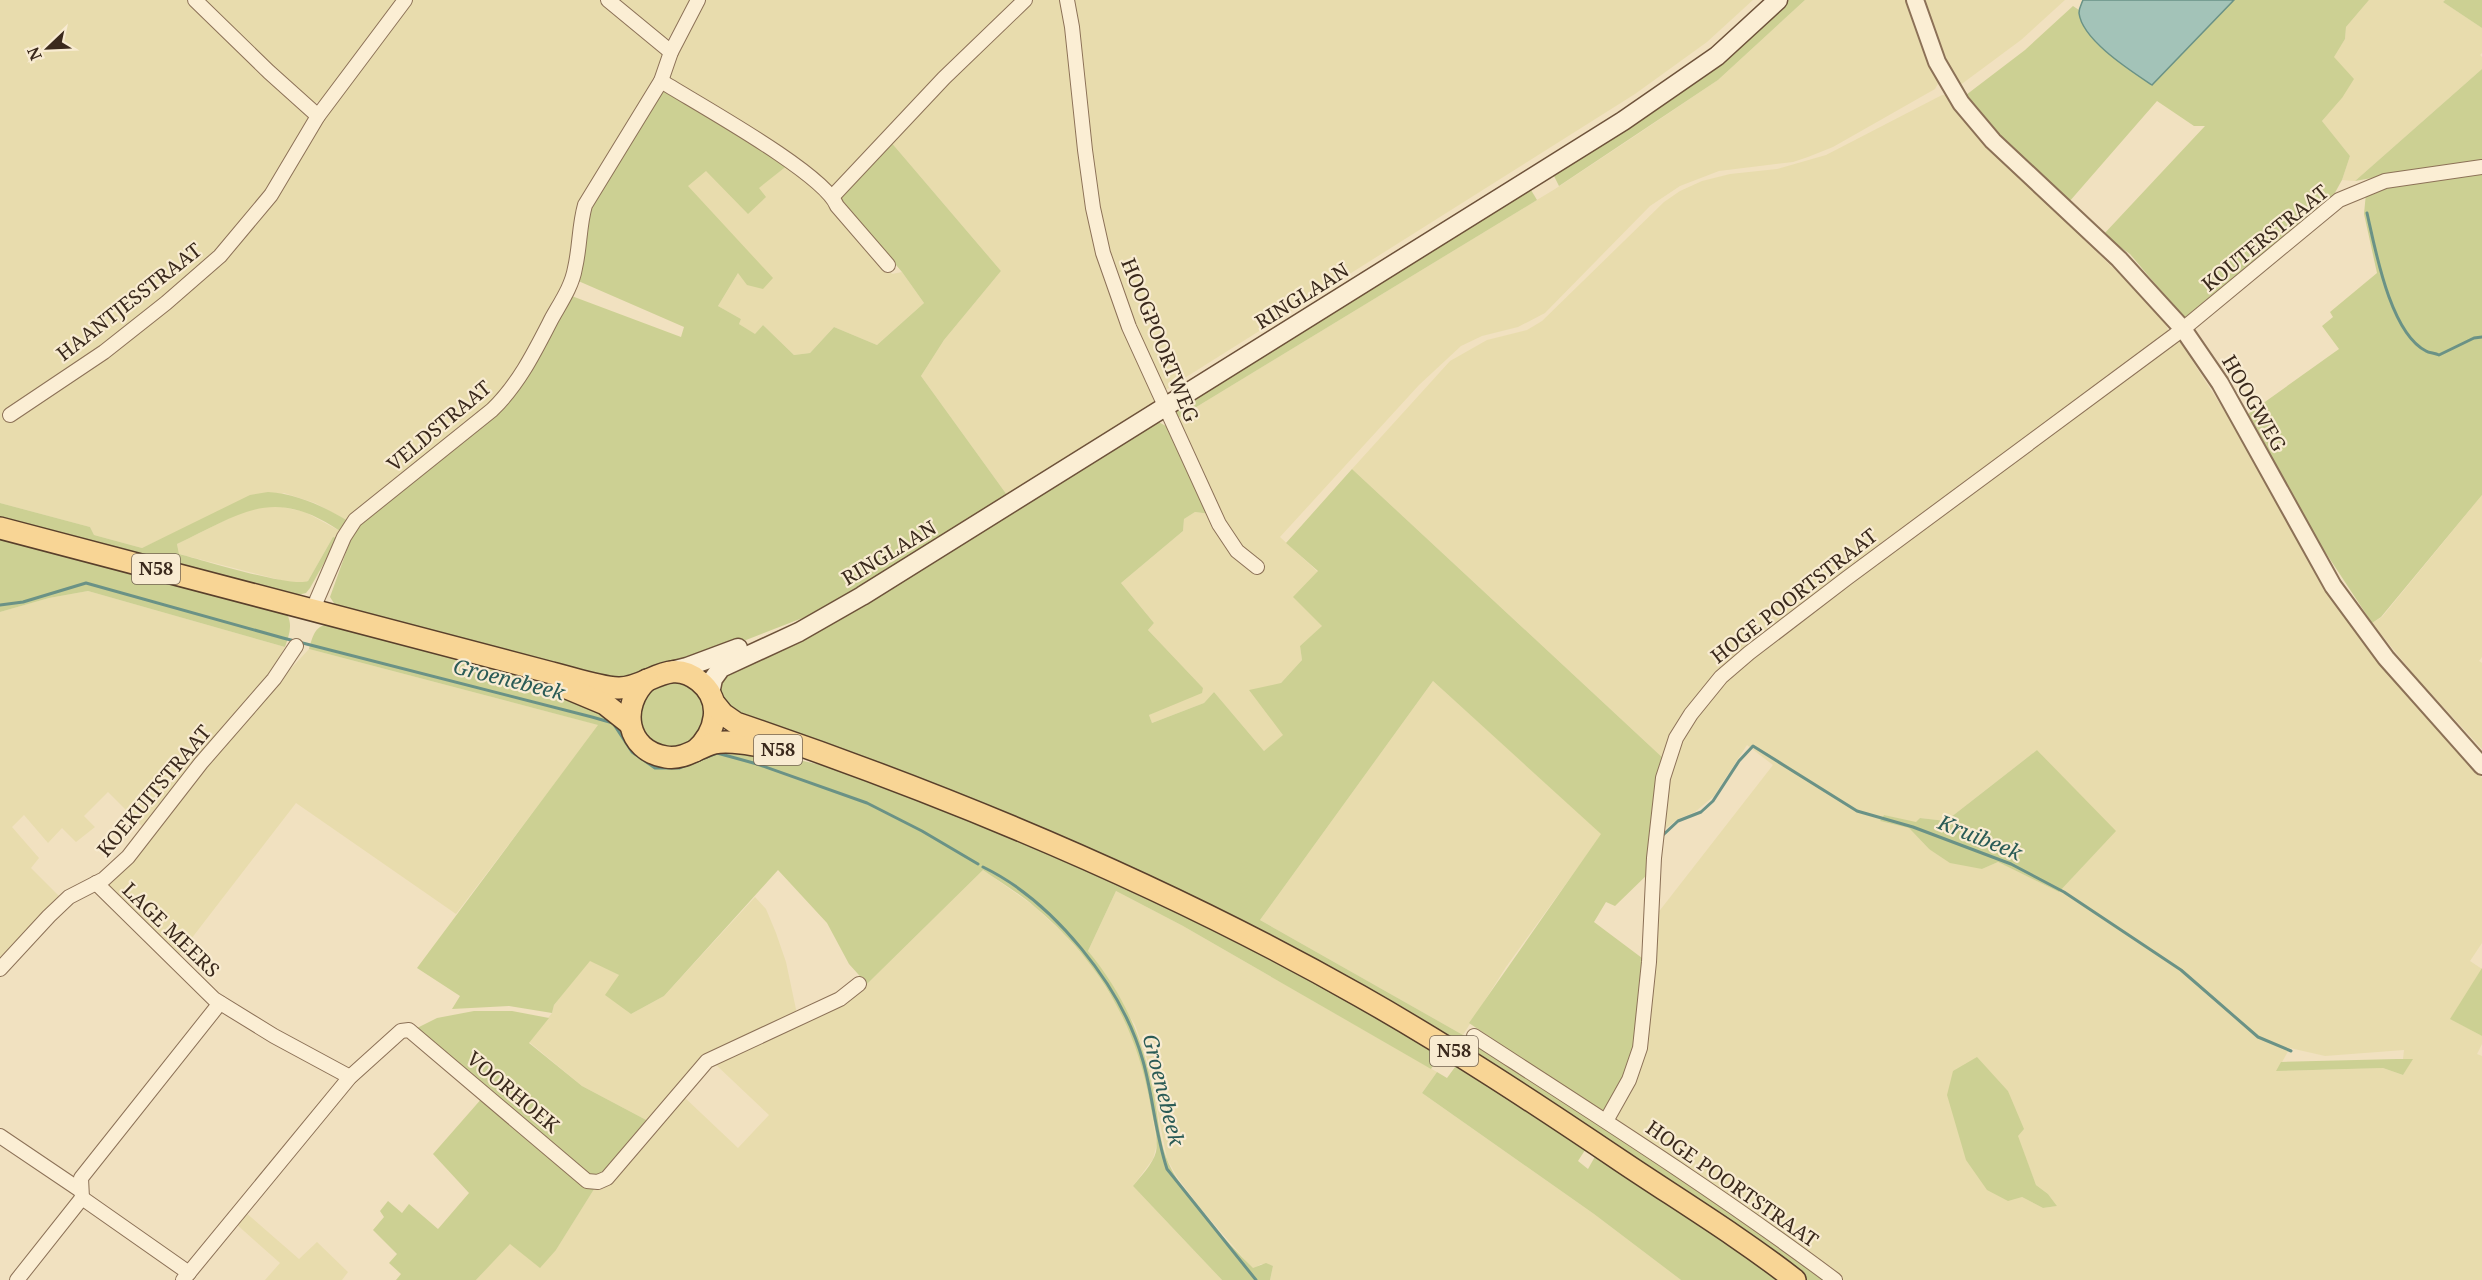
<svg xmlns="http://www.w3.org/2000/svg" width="2482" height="1280" font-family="'Noto Serif',serif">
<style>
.farmland{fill:#e8dcad;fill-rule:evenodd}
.green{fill:#ccd093}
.water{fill:#a3c3b8;stroke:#6a9286;stroke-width:1.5}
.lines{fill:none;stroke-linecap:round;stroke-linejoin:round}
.stream{stroke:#6a9286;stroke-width:3}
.minor-casing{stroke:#8c7157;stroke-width:16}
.tertiary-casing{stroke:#8c7157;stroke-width:20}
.secondary-casing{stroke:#6e523a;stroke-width:21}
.primary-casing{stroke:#593f2b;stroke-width:24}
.minor{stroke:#fbeed4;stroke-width:14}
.tertiary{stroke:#fbeed4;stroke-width:16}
.secondary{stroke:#fbeed4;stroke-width:18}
.primary{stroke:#f8d595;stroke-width:21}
.labels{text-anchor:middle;stroke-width:4.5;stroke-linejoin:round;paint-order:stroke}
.shield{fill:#f8ebd1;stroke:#736352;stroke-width:1.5}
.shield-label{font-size:18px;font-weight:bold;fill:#3a291c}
.street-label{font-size:20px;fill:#3a291c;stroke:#f8ebd1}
.water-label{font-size:21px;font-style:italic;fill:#2a5b56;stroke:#f8ebd1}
</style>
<rect width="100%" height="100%" fill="#f1e1c0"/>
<!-- farmland -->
<g class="farmland">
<polygon points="0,0 189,0 306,111 309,118 306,126 273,186 242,226 180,288 15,416 227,254 410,0 603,0 663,51 663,59 649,90 579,207 573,231 570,268 565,284 509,384 483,411 348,521 315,503 284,493 174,533 142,548 94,535 90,527 0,503"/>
<polygon points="201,0 400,0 321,101 312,104"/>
<polygon points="615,0 691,0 668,39 663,39"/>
<polygon points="701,0 1020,0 834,190 668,81 668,70"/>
<polygon points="1030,0 1064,0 1089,207 1157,400 1007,495 921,376 944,340 1001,271 890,141"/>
<polygon points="1070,0 1753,0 1707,42 1635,94 1164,391 1143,347 1105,240 1095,202"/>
<polygon points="1805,0 1905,0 1921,45 1939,82 1935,89 1833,147 1808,157 1793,162 1719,171 1680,186 1650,206 1545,313 1518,327 1482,336 1461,346 1419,385 1280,537 1318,572 1323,626 1300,646 1302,660 1281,683 1284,736 1264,751 1214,692 1204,703 1152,723 1149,715 1203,688 1148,630 1154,623 1121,583 1183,531 1184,519 1195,512 1211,514 1175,420 1555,189 1635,136 1718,80"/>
<polygon points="1924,0 2065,0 2021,40 1959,86 1936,38"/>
<polygon points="2369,0 2445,0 2443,2 2482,28 2482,53 2480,55 2482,57 2482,69 2355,181 2342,180 2350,156 2322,121 2342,98 2333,57 2345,39 2346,27"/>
<polygon points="1942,95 1947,95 1960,116 1990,149 2139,293 2166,325 2169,332 1749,646 1664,759 1352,469 1450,361 1487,340 1527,330 1542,321 1664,202 1680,191 1702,181 1730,174 1777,169 1826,155"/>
<polygon points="788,165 828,196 892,274 902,272 924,303 877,345 834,327 810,353 794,355 763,325 755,335 739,324 741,319 718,306 738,273 687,186 706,170 758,188"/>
<path d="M2177 337 2231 421 2330 597 2385 669 2482 778V943L2470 961 2482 969 2451 1019 2482 1036V1044L2477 1054 2482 1056V1280H1844L1614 1122V1112L1657 914 1773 765 1747 745 1714 796 1695 812 1678 819 1661 832 1662 797 1677 741 1728 675ZM2037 750 2115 831 2059 892 1998 862 1982 869 1929 849 1909 828 1880 821 1884 815 1917 823 1920 818 1946 821ZM2290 1048 2325 1056 2404 1050 2403 1059H2412L2403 1075 2383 1068 2277 1071ZM1977 1058 2008 1091 2017 1136 2036 1185 2048 1194 2057 1206 2043 1208 2022 1197Z"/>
<polygon points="2482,495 2482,657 2479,661 2482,663 2482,749 2415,676 2372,623 2382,617"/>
<polygon points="273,505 305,512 340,531 338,538 333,537 308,581 303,583 284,581 179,554 177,544 244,511"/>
<polygon points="88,591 285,647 270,676 146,830 108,792 84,816 95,827 76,842 62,828 48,843 24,815 12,827 39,858 31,868 62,899 0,962 0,612 49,598"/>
<polygon points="309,649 599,725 456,914 296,803 178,956 109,887 108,883 238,726"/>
<polygon points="1433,681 1602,834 1506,967 1463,1035 1260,920"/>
<polygon points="983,870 1034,906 1064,934 1090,963 1126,1019 1136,1044 1147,1087 1157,1144 1153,1159 1133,1186 1222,1280 476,1280 511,1242 556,1250 596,1186 683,1096 738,1148 769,1115 713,1062 843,1001 867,984"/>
<polygon points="1116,891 1183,926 1437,1072 1422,1093 1594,1214 1681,1280 1270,1280 1273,1266 1261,1264 1253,1269 1201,1209 1177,1177 1167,1159 1147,1059 1135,1025 1088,951"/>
<polygon points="755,897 766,909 776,933 786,962 797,1014 738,1042 650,1122 582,1086 529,1042 552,1013 554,1005 590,960 619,975 622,1006 631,1014 664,996"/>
<polygon points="244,1211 299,1259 317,1242 348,1272 342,1280 265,1280 280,1263 235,1223"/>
</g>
<!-- green -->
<g class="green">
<path d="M1789 0H1805L1718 80 1559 186 1554 176C1638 124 1721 72 1789 0Z"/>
<path d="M2234 0H2369L2346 27 2345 39 2334 57 2354 79 2342 98 2322 121 2350 156 2342 180 2332 198 2192 316 2184 318 2130 254 2103 235 2205 126H2194L2157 101 2069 202 2002 138 1966 95 2025 50 2073 6 2079 10C2086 41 2128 65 2152 85Z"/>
<polygon points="2445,0 2482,0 2482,28 2443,2"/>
<polygon points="2482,69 2482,162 2394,174 2355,181"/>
<polygon points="666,89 788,165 759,188 766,197 748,214 706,171 688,186 773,278 763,289 747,285 738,273 718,306 741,319 739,324 755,334 763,325 794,355 810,353 834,327 877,345 924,303 902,272 837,195 890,141 1001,271 944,340 921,376 1007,495 852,593 805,617 682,665 615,683 337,608 330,597 354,530 497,410 569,295 681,337 684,327 576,280 588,211 656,93"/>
<polygon points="2482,172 2482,495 2381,617 2372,623 2316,538 2248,414 2339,349 2322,326 2333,317 2330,312 2377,273 2364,214 2366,193 2377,189"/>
<polygon points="1531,190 1537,200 1175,420 1174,410"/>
<polygon points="1157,421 1171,429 1211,514 1195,512 1184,519 1183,531 1121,583 1154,623 1148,630 1203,688 1202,693 1149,715 1152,723 1204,703 1214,692 1264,751 1283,735 1249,690 1281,683 1302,660 1300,646 1322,626 1293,597 1318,571 1286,543 1352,469 1664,759 1650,872 1615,906 1606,902 1594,922 1646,961 1634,1060 1622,1089 1601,1112 1469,1023 1601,834 1433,681 1260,920 1463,1035 1670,1168 1830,1280 1807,1280 1707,1210 1363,987 742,718 719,699 719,676"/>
<path d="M268 492C297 494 323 506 348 521L340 531C272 485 241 514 177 544L179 554C202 560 292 588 308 581L333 537 338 538 310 588 306 593 290 597 0 519V503L90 527 94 535 142 548 250 495Z"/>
<path d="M0 536 287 614C293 626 289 635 285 647L88 591 49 598 0 612Z"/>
<path d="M328 624 528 679 607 710 633 746 713 749 790 758 821 765 974 819 1126 886 1312 978 1441 1053 1431 1069 1183 926 1116 891 1088 951C1125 996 1143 1039 1154 1095 1158 1115 1159 1138 1166 1157 1178 1191 1227 1242 1253 1268L1266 1263 1273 1266 1270 1280H1222L1133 1186C1140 1177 1153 1164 1156 1152 1159 1138 1152 1117 1150 1103 1136 1023 1097 959 1035 907 1019 893 1000 882 983 870L867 984 849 964 827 923 778 870 664 996 631 1014 605 995 619 975 590 961 554 1005 552 1013 509 1006 452 1009 460 996 417 968 598 725 309 649C313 636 314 627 328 624Z"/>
<path d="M670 680C707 691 706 695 704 732L676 751 649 742 638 726 645 693Z"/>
<polygon points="2037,750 2116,831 2059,892 1998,862 1982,869 1950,863 1929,849 1909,828 1880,821 1884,815 1916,822 1920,818 1946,821"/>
<polygon points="2482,968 2482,1036 2450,1019"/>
<polygon points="474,1011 512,1011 549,1018 529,1043 582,1086 650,1122 607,1174 589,1176 415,1029 437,1018"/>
<polygon points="1977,1057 2008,1091 2024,1129 2018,1136 2036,1185 2048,1194 2057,1206 2043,1208 2022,1197 2008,1201 1987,1190 1966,1160 1947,1095 1953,1071"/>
<polygon points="2397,1059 2413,1059 2403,1075 2383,1068 2276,1071 2281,1062"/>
<polygon points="1458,1063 1587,1147 1578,1161 1588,1169 1597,1153 1778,1280 1681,1280 1594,1214 1422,1093 1437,1072 1447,1078"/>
<polygon points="483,1097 596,1186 556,1250 540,1268 510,1244 476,1280 396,1280 401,1274 389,1263 397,1254 373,1230 384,1217 380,1211 388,1201 402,1213 409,1204 438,1229 469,1193 433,1154"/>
</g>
<!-- water -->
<path class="water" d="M2083 0H2234L2152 85C2131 71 2082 40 2079 13 2079 8 2081 5 2083 0Z"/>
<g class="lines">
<!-- stream -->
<g class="stream">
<path d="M2367 213C2375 248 2390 333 2426 351 2429 353 2435 353 2439 355L2474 338 2482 337"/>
<polyline points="0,605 23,602 86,583 283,638 592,717 613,723 632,752 655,768 679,768 717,753 757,764 867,803 922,831 978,864"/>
<polyline points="1663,835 1678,821 1701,812 1713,801 1739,761 1753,746 1857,811 1913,827 2011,864 2064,892 2181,970 2258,1037 2291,1051"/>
<path d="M983 867C1053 901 1122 986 1143 1061 1153 1096 1155 1133 1167 1169L1256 1280"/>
</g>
<defs>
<g id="minor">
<polyline points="195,0 269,72 318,116"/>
<polyline points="608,0 671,52"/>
<polyline points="1067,0 1072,27 1085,150 1093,208 1103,253 1129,327 1219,524 1237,551 1257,567"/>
<path d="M661 81C696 103 824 173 837 206L888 265"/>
<polyline points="833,196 944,78 1025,0"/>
<polyline points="10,415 104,352 166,303 220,256 271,195 318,116 405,0"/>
<path d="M312 611 344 537 355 520 492 410C519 384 535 351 552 318 561 302 572 286 575 268 580 247 579 226 585 205L661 81 671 52 698 0"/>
<polyline points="96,883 214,999 274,1036 350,1077"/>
<polyline points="0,969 49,916 69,897 104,879 128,857 201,763 274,679 296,646"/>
<path d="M1474 1036C1596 1115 1719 1193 1835 1280"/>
<polyline points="1606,1121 1629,1080 1640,1048 1649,962 1654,858 1663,778 1676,738 1691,714 1721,677 1749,653 1847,578 2183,329 2339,200 2385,181 2482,167"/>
<polyline points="0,1136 80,1190"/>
<polyline points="82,1198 81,1178 220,1003"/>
<polyline points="17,1280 82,1198 189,1273"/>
<polyline points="183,1280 350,1077 401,1031 409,1030 587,1181 598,1182 607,1178 707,1061 840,999 859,984"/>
</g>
<polyline id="tertiary" points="1915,0 1937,62 1961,103 1993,141 2119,259 2183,329 2220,383 2333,586 2386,658 2482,766"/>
<g id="secondary">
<polyline points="671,671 687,667 738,648"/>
<polyline points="710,694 713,679 721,668 799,632 862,596 1623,121 1717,56 1778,0"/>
</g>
<g id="primary">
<path d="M0 528C184 577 368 625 552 673 573 678 597 687 618 688 647 689 669 656 699 681 724 701 716 733 695 751"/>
<path d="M647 680C619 706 626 751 666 757 685 760 698 747 714 743 734 739 768 748 788 751"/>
<polyline points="562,686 605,704 629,723"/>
<path d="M714 703 723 714 736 723C951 796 1163 884 1360 996 1450 1047 1535 1103 1621 1161 1679 1200 1740 1237 1795 1280"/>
</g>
</defs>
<!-- minor casing -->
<use href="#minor" class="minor-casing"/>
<!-- tertiary casing -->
<use href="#tertiary" class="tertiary-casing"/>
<!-- secondary casing -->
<use href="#secondary" class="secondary-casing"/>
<!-- primary casing -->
<use href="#primary" class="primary-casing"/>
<!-- minor -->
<use href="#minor" class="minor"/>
<!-- tertiary -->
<use href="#tertiary" class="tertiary"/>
<!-- secondary -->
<use href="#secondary" class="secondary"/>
<!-- primary -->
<use href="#primary" class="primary"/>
</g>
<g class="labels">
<!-- shield labels -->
<g class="shield">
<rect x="132" y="554" width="48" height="30" rx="4.5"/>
<rect x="754" y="735" width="48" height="30" rx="4.5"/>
<rect x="1430" y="1036" width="48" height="30" rx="4.5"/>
</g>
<g class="shield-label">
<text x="156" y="575">N58</text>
<text x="778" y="756">N58</text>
<text x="1454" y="1057">N58</text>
</g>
<!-- street labels -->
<g class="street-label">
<text transform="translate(2265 238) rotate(-39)" y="7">KOUTERSTRAAT</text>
<text transform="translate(1302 296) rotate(-32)" y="7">RINGLAAN</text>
<text transform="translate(129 302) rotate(-38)" y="7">HAANTJESSTRAAT</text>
<text transform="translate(1160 340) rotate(68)" y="7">HOOGPOORTWEG</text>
<text transform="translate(2254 403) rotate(60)" y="7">HOOGWEG</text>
<text transform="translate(439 426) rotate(-40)" y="7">VELDSTRAAT</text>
<text transform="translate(889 553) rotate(-31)" y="7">RINGLAAN</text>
<text transform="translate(1794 596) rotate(-38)" y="7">HOGE POORTSTRAAT</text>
<text transform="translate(154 791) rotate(-50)" y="7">KOEKUITSTRAAT</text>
<text transform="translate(171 930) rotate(44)" y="7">LAGE MEERS</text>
<text transform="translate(513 1092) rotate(40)" y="7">VOORHOEK</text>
<text transform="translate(1732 1184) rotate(35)" y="7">HOGE POORTSTRAAT</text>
</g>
<!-- water labels -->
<g class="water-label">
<text transform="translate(509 680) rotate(14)" y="7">Groenebeek</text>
<text transform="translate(1980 838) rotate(22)" y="7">Kruibeek</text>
<text transform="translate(1163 1090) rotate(76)" y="7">Groenebeek</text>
</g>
</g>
<!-- north arrow -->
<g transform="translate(48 48) rotate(247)" stroke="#f8ebd1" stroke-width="4.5" paint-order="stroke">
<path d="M0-4.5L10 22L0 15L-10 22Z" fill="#3a291c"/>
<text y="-9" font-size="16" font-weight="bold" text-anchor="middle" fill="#3a291c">N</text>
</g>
</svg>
